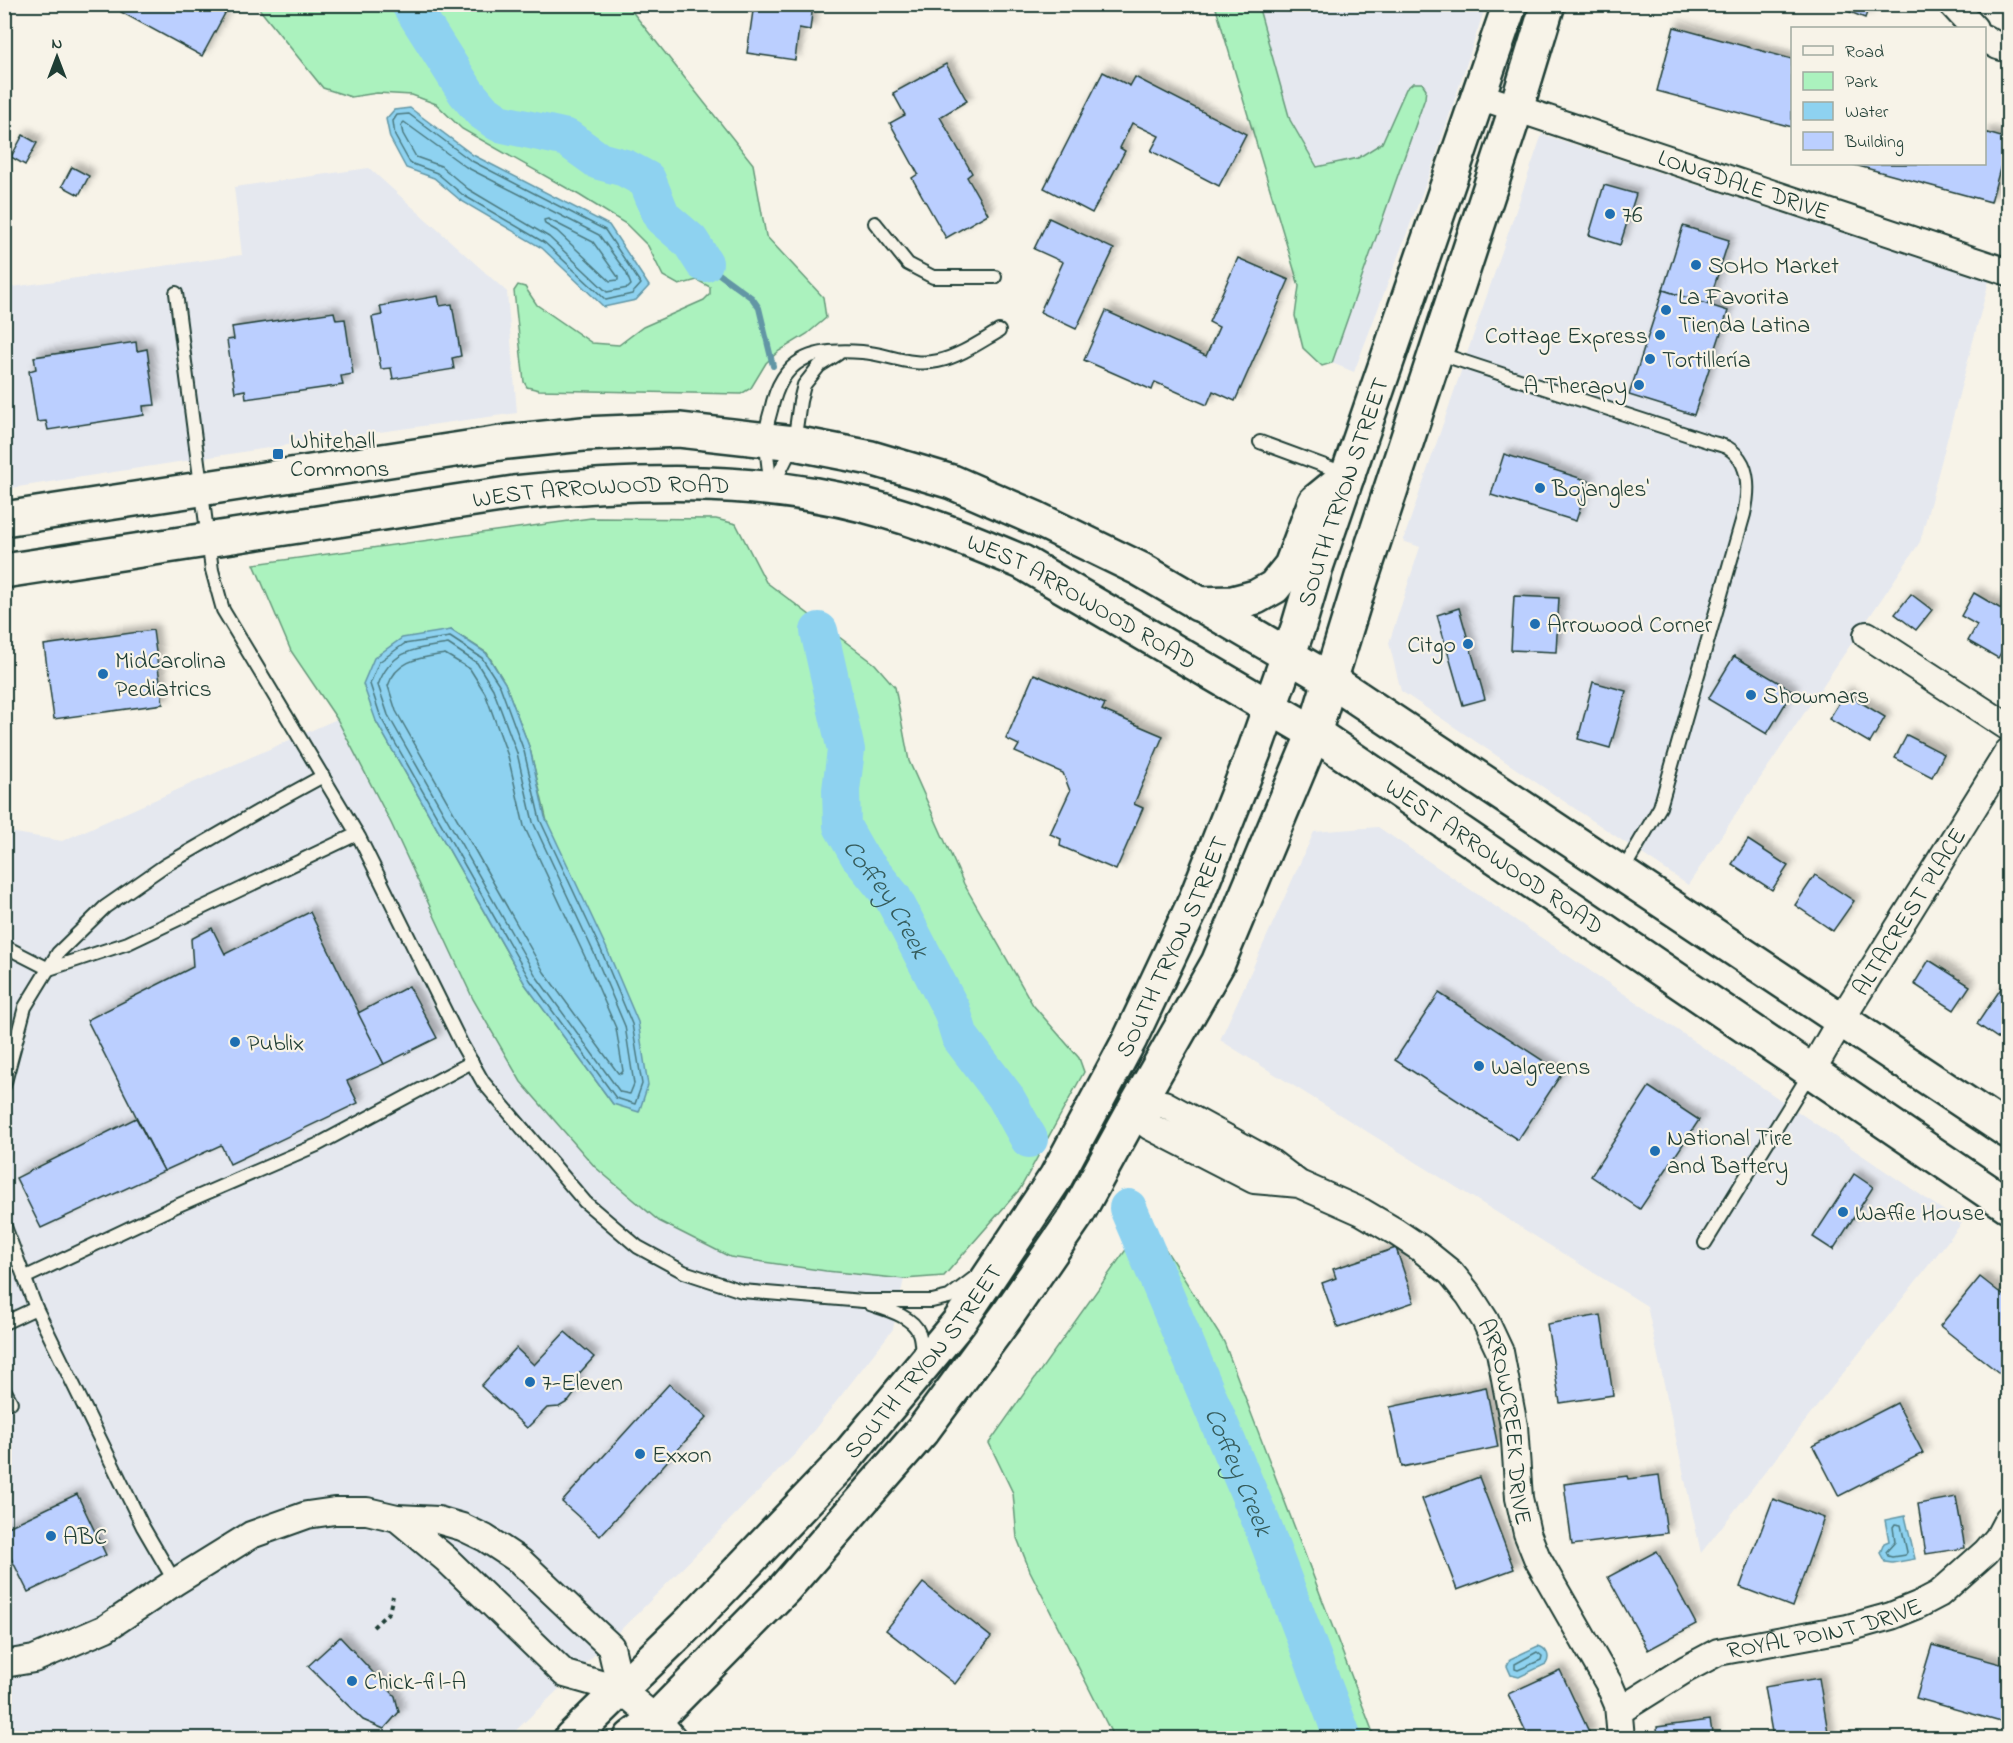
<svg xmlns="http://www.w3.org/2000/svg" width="2013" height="1743" font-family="'Indie Flower',sans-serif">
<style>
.built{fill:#e5e8ef}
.green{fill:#abf2be;stroke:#659879;stroke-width:1.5;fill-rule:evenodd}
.water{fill:#8ed2f0;stroke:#6296a5;stroke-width:1.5}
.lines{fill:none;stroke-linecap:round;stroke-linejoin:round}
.shore{stroke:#4b797f;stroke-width:1.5}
.stream{stroke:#6296a5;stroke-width:6}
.river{stroke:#8ed2f0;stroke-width:38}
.building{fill:#bbcfff;stroke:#1f3d34;stroke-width:1.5;filter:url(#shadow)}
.service-casing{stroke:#1f3d34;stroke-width:16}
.minor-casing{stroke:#1f3d34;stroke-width:30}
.secondary-casing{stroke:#1f3d34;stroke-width:38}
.primary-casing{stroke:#1f3d34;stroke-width:38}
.path{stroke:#1f3d34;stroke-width:4;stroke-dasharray:4.5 4.5;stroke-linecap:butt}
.service{stroke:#f7f3e8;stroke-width:12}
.minor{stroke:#f7f3e8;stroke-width:26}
.secondary{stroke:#f7f3e8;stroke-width:33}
.primary{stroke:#f7f3e8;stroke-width:33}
.poi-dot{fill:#1f6fb2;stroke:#f7f3e8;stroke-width:2}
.labels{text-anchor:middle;stroke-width:4.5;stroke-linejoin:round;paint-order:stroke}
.street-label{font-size:24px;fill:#1f3d34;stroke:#f7f3e8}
.poi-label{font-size:24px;fill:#1f3d34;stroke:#f7f3e8;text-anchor:start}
.water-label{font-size:26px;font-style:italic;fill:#355b5a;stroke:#f7f3e8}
</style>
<defs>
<filter id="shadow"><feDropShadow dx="5.5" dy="-5.5" stdDeviation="3" flood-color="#0004"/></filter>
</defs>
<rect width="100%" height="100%" fill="#f7f3e8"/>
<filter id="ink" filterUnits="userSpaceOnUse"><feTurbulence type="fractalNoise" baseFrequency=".0167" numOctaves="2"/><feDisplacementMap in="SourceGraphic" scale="12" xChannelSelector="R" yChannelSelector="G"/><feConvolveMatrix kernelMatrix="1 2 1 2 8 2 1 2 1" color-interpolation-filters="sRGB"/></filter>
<g filter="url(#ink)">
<!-- built -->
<g class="built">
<polygon points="1225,5 1486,5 1434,162 1354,372 1332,363"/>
<polygon points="1542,134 1989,281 1920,542 1688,885 1401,691 1389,643 1420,547 1403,541"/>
<polygon points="369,168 507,292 517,413 307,442 5,489 5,288 242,255 234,187"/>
<polygon points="337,719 391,823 473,999 826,1271 904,1279 893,1329 797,1452 640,1611 508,1738 5,1738 4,831 62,841"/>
<polygon points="1378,827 1962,1223 1701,1553 1647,1306 1220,1040 1314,832"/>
</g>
<!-- green -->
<g class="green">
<polygon points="256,5 627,5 753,164 766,236 823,297 826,318 807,334 779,351 766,363 751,388 741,394 539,390 527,387 524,382 514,291 518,285 525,287 537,305 592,343 619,345 643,327 704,300 710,294 710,287 697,280 679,285 663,276 648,246 626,224 579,195 462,129 436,104 412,95 377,93 351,97 323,88"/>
<polygon points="1215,5 1258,5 1290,120 1317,167 1358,158 1382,143 1406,89 1413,83 1422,83 1426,89 1425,98 1332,363 1322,366 1303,348 1295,316 1299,286"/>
<path d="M591 518 716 519 736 524 766 582 875 664 895 687 909 761 964 884 1033 1005 1079 1058 1084 1072 1020 1189 944 1276 904 1279 826 1271 730 1257 659 1221 595 1167 521 1082 473 999 391 823 337 719 291 651 254 564ZM451 630 487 653 505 683 530 749 613 1104 525 984 376 721Z"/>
<polygon points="1147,1220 1224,1342 1375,1738 1114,1738 1030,1571 1017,1538 1013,1493 989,1443"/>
</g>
<!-- water -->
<g class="water">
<polygon points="410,108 473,155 609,225 649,286 636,300 604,307 542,248 460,200 434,178 406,168 390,138 386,119 394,110"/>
<polygon points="451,630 486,653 505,683 530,749 545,817 606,947 638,1022 648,1085 639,1112 613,1104 525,984 376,721 363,684 374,658 402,638"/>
<polygon points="1905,1516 1915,1559 1892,1563 1885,1562 1880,1553 1884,1543 1889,1541 1885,1520"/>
<path d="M1538 1646C1546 1648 1551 1656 1546 1664L1519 1677 1511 1675 1507 1666 1510 1659Z"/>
</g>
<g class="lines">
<!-- shore -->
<g class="shore">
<polygon points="409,114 470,160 605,230 641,284 632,294 606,300 545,243 463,195 437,173 410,163 395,136 393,121 397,115"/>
<polygon points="404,122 466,167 599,235 626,272 631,285 628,288 607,292 549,237 468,189 441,166 416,157 403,134 401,125"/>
<polygon points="548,219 593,242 618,277 618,280 610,281 557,231 545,224 544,220"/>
<polygon points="450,637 482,658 500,686 524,751 540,820 601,950 632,1024 642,1084 635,1104 616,1098 530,980 381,718 370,684 379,662 404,644"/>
<path d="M448 644 477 663 493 689 517 753 533 822 594 953 625 1026 634 1084 630 1094 620 1092 536 976 388 715 378 685C391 650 414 649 448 644Z"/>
<path d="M445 654 470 669 485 693 508 756 524 826 585 957 616 1028 623 1071 621 1074 618 1073 544 972 396 711 388 686C397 659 421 658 445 654Z"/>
<polygon points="1895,1524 1901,1525 1907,1552 1905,1555 1892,1557 1888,1556 1886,1552 1895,1542 1893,1527"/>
<polygon points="1537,1652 1542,1656 1541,1660 1518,1670 1515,1669 1515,1664"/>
</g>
<!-- stream -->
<polyline class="stream" points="704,263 752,298 759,308 773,366"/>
<!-- river -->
<g class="river">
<polyline points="410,4 466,92 482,111 499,123 567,138 599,161 625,168 647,180 662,217 690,241 704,263"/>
<path id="s1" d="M819 631 846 750 841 790 842 826 859 856 893 898 952 1011 960 1037 1005 1096 1029 1139"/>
<path id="s2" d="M1128 1208 1262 1524 1343 1738"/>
</g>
</g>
<!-- building -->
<g class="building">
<polygon points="125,4 230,4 202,56 121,12"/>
<polygon points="754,4 813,4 810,30 799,28 795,60 747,53"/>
<polygon points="1830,4 1870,4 1865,18"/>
<polygon points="1674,27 1792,59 1792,127 1657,91"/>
<polygon points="946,64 967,101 940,117 972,173 967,177 988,214 946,238 912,178 918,174 890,123 905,115 893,93"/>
<polygon points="1103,72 1130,86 1135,77 1246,134 1219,186 1151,151 1159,136 1132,123 1120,148 1125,151 1092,213 1044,188"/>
<polygon points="1984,132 2008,139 1991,202 1851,164 1984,164"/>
<polygon points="23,135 37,143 25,165 11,157"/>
<polygon points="72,167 89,176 79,195 62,186"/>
<polygon points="1604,185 1636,194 1620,245 1589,235"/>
<polygon points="1049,218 1114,249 1076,329 1040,312 1063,262 1034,249"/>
<polygon points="1683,226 1729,240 1708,305 1663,290"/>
<polygon points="1238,258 1289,280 1235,401 1213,391 1207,405 1155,382 1152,390 1084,360 1106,311 1206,356 1219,327 1209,322"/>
<polygon points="1663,290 1728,311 1694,415 1629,395"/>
<polygon points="438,296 440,306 452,304 461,356 452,358 454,369 393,379 391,368 381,369 372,317 382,315 380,306"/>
<polygon points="334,312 336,320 345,319 353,374 341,376 343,385 246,399 245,390 235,392 227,340 234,339 232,327"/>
<polygon points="136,342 137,351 147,349 155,405 143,406 144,415 48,430 46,421 37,422 29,371 36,369 34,357"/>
<polygon points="1504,454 1589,481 1576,521 1491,495"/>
<polygon points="1974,593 2008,613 2008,640 1998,658 1968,641 1977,625 1961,616"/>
<polygon points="1911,594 1932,610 1916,630 1895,614"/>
<polygon points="1514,596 1559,598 1556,652 1511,650"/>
<polygon points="1459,608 1485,699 1463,705 1437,615"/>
<polygon points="153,630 163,704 54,719 44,645"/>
<polygon points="1734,656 1793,691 1767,734 1708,699"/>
<polygon points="1034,674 1105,704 1102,710 1163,736 1134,804 1143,808 1116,870 1060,846 1061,839 1050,834 1070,791 1063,773 1015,752 1019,745 1006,739"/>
<polygon points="1593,682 1626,691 1610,748 1578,739"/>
<polygon points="1845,693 1885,717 1870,743 1829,719"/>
<polygon points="1907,735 1944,754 1932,777 1895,758"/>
<polygon points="1748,840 1788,866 1772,890 1732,864"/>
<polygon points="1815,875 1854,901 1833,931 1795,905"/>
<polygon points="310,912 384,1064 347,1081 358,1103 230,1164 221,1145 164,1171 87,1020 193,967 191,939 212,928 225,954"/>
<polygon points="1929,960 1970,986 1954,1010 1914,984"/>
<polygon points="2008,978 2008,1045 1977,1024"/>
<polygon points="409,986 437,1038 384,1064 358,1013"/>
<polygon points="1439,993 1562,1073 1518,1140 1395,1060"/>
<polygon points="1649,1087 1699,1120 1640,1209 1591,1176"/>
<polygon points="136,1118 164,1171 41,1228 16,1178"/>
<polygon points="1854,1174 1873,1187 1833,1250 1813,1237"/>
<polygon points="1396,1248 1414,1302 1338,1328 1322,1283 1336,1278 1333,1269"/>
<polygon points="1980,1277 2008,1299 2008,1380 1940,1326"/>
<polygon points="1601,1315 1613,1395 1560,1403 1547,1324"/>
<polygon points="565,1332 594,1357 576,1377 577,1390 569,1401 559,1407 547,1408 527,1428 481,1386 516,1348 534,1365"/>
<polygon points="669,1384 707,1417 600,1536 562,1502"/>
<polygon points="1486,1387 1498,1447 1402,1467 1390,1407"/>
<polygon points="1897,1403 1923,1453 1839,1496 1813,1446"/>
<polygon points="1659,1475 1667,1533 1572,1545 1564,1484 1627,1476 1628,1479"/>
<polygon points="1479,1477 1514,1569 1457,1590 1422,1499"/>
<polygon points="77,1494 106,1555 28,1592 4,1544 4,1529"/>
<polygon points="1956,1497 1965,1548 1926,1554 1918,1504"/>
<polygon points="1773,1499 1824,1518 1792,1607 1740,1587"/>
<polygon points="1657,1551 1696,1624 1648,1650 1608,1577"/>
<polygon points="923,1583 991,1637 955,1684 886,1630"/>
<polygon points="340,1637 395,1696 399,1712 384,1729 363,1720 308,1666"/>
<polygon points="1932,1645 2008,1666 2008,1724 1916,1698"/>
<polygon points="1560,1670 1590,1734 1581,1738 1529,1738 1508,1694"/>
<polygon points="1819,1678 1829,1738 1773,1738 1764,1687"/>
<polygon points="1710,1720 1713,1738 1658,1738 1657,1727"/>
</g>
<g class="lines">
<defs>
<g id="service">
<polyline points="875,223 908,264 933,277 995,277"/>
<polyline points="176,293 212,570 223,610 359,837 462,1045 483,1082 585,1202 638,1247 684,1272 742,1291 863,1301 932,1301 949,1297 974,1278"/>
<path d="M1437 353 1710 442C1716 444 1723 445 1728 448 1751 462 1749 492 1744 514L1660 807 1622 872"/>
<polyline points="1260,442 1344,473"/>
<polyline points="773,485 794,443 800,401 804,385 819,366 838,354"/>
<path d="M771 487C769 472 767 457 766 442 765 432 768 420 771 410 782 358 812 348 862 352 888 354 911 367 938 361 960 356 980 342 999 331"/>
<polyline points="4,946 49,969 128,943 357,834"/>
<polyline points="4,1086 25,1007 58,953 105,907 164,866 259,811 323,776"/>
<polyline points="4,1224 36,1308 143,1527 175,1582"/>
<polyline points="1705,1243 1810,1073"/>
<polyline points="4,1262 16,1257"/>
<polyline points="24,1278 174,1207 317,1145 472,1062"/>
<path d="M870 1304C885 1309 913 1316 919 1333 922 1341 921 1350 922 1358"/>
<polyline points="4,1323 36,1308"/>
<polyline points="4,1389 11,1402"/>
</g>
<g id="minor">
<polyline points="1952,4 1974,28"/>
<polyline points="1984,38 1998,46 2008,49"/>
<path id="s3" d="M1479 96 2008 272"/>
<polyline points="1867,635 2008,727"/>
<path id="s4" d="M1811 1072 1841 1020 2008 752"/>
<path id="s5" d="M1299 1184 1254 1180 1149 1126 1138 1103 1164 1104 1270 1162 1299 1184 1362 1212 1396 1232 1420 1248 1451 1273 1469 1295 1485 1320 1500 1352 1514 1426 1519 1498 1527 1533 1537 1558 1609 1684 1618 1705 1621 1738"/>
<polyline points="397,1518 446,1559 565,1674 621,1690 656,1719 673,1738"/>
<polyline points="4,1664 34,1659 106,1628 175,1582 251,1535 307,1515 335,1511 367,1511 397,1518 438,1520 462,1527 485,1538 520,1561 611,1647 621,1690"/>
<path id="s6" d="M1619 1711 1686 1669 1718 1652 1848 1628 1891 1616 1918 1605 1939 1594 1986 1552 1998 1538 2008 1519"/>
</g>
<g id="secondary">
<polyline points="4,519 507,442 583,434 679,430 794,443 871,458 952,482 1037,519 1140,569 1332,681 2008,1131"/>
<path id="s7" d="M4 571 514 493C631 481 752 476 867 506 920 520 972 541 1022 562L1314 733 2008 1205"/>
<polyline points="1198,604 1233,603 1256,597 1274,587 1291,566 1315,502 1348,475"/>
</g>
<g id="primary">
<path id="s8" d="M571 1738 692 1620 840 1465 959 1322 1056 1177 1130 1039 1195 901 1254 752 1299 625 1317 564 1510 4"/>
<polyline points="631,1738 656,1719 785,1588 923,1430 1007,1316 1076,1216 1138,1103 1218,963 1314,733 1361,580 1516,109 1548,4"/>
</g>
</defs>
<!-- service casing -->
<use href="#service" class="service-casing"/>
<!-- minor casing -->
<use href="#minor" class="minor-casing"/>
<!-- secondary casing -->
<use href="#secondary" class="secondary-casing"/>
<!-- primary casing -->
<use href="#primary" class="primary-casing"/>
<!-- path -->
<polyline class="path" points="373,1627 389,1612 393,1596"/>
<!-- service -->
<use href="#service" class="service"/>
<!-- minor -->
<use href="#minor" class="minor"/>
<!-- secondary -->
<use href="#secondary" class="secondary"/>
<!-- primary -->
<use href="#primary" class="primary"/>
</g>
</g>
<!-- markers -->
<g class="poi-dot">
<circle cx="1610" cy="214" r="6"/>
<circle cx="1696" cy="265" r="6"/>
<circle cx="1666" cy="310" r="6"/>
<circle cx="1660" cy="335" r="6"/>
<circle cx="1650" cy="359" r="6"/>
<circle cx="1639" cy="385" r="6"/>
<rect x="272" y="448" width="12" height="12" rx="3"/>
<circle cx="1540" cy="488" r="6"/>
<circle cx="1535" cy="624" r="6"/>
<circle cx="1468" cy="644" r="6"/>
<circle cx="103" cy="674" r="6"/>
<circle cx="1751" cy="695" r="6"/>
<circle cx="235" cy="1042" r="6"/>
<circle cx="1479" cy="1066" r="6"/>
<circle cx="1655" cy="1151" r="6"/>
<circle cx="1843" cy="1212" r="6"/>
<circle cx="530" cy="1382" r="6"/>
<circle cx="640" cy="1454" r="6"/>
<circle cx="51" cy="1536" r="6"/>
<circle cx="352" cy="1681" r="6"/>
</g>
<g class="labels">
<!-- street labels -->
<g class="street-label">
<text dy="8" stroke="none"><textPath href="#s3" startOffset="279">LONGDALE DRIVE</textPath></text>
<text dy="8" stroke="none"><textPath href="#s8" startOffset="1488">SOUTH TRYON STREET</textPath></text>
<text dy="8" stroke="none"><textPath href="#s7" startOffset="603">WEST ARROWOOD ROAD</textPath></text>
<text dy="8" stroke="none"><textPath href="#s7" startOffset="1107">WEST ARROWOOD ROAD</textPath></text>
<text dy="8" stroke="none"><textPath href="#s7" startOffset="1593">WEST ARROWOOD ROAD</textPath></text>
<text dy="8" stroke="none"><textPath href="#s4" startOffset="188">ALTACREST PLACE</textPath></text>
<text dy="8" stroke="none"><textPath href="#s8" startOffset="1002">SOUTH TRYON STREET</textPath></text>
<text dy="8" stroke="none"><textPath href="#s8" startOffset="516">SOUTH TRYON STREET</textPath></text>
<text dy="8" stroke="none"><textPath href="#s5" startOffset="712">ARROWCREEK DRIVE</textPath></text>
<text dy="8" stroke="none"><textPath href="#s6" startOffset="224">ROYAL POINT DRIVE</textPath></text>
</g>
<!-- poi labels -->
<g class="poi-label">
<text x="1622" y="222">76</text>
<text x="1708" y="273">SOHO Market</text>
<text x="1678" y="304">La Favorita<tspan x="1678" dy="28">Tienda Latina</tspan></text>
<text x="1648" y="343" text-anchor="end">Cottage Express</text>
<text x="1662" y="367">Tortillería</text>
<text x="1627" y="393" text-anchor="end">A Therapy</text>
<text x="290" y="448">Whitehall<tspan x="290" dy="28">Commons</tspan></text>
<text x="1552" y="496">Bojangles'</text>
<text x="1547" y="632">Arrowood Corner</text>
<text x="1456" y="652" text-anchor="end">Citgo</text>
<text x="115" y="668">MidCarolina<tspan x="115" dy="28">Pediatrics</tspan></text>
<text x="1763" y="703">Showmars</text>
<text x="247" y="1050">Publix</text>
<text x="1491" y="1074">Walgreens</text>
<text x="1667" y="1145">National Tire<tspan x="1667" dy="28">and Battery</tspan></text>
<text x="1855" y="1220">Waffle House</text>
<text x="542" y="1390">7-Eleven</text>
<text x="652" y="1462">Exxon</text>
<text x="63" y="1544">ABC</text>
<text x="364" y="1689">Chick-fil-A</text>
</g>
<!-- water labels -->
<g class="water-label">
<text dy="9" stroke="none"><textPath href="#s1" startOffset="284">Coffey Creek</textPath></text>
<text dy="9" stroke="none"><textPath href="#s2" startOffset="286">Coffey Creek</textPath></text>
</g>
</g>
<!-- margin -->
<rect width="2013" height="1743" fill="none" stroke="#f7f3e8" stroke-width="24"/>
<rect x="12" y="12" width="1989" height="1719" fill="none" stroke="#1f3d34" stroke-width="2" filter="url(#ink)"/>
<!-- legend -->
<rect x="1791" y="27" width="195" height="138" fill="#f7f3e8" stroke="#a1aaa0" stroke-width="1.5"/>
<rect x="1803" y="46" width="30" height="9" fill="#f7f3e8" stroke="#a1aaa0" stroke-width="1.5"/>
<text x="1845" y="57" font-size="18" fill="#1f3d34">Road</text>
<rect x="1803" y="72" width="30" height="18" fill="#abf2be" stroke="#a1aaa0" stroke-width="1.5"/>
<text x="1845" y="87" font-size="18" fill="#1f3d34">Park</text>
<rect x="1803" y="102" width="30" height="18" fill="#8ed2f0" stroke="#a1aaa0" stroke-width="1.5"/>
<text x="1845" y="117" font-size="18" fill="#1f3d34">Water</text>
<rect x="1803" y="132" width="30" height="18" fill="#bbcfff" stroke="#a1aaa0" stroke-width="1.5"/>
<text x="1845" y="147" font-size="18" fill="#1f3d34">Building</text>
<!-- north arrow -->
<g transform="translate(57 57)" stroke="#f7f3e8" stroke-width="4.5" paint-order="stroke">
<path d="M0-4.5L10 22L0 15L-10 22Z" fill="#1f3d34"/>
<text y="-9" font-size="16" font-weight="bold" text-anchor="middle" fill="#1f3d34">N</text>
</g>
</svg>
